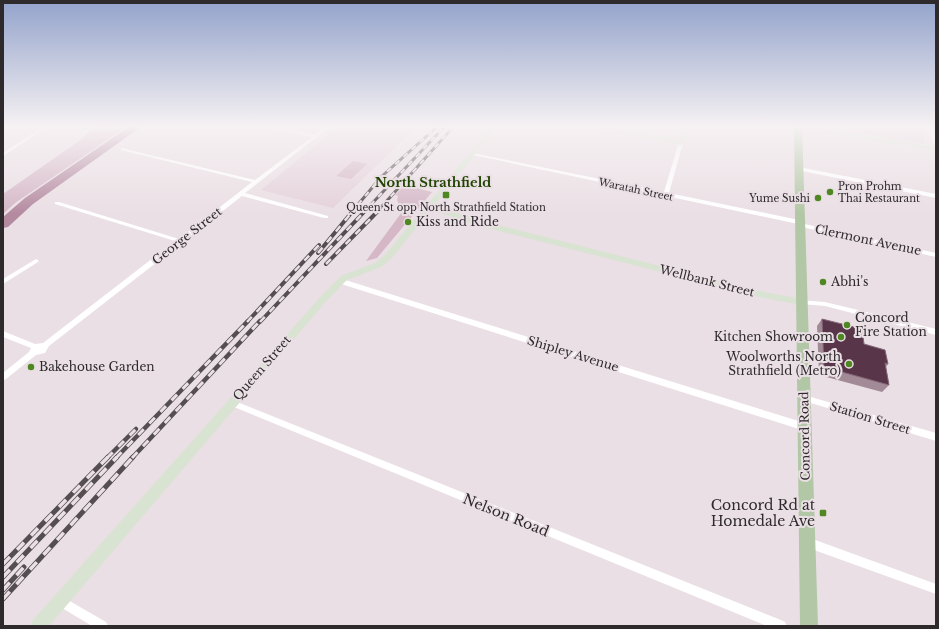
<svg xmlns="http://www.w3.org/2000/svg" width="939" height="629" font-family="'Libre Baskerville',serif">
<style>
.built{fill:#e4d1da}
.green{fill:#d5b7c6}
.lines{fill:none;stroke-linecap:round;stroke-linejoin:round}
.river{fill:#b48aa0;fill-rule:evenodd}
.street{fill:#fff;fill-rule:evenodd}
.secondary{fill:#d8e3d2;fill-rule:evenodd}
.primary{fill:#b2c7a5;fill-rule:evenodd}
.rail-far3-casing{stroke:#544e51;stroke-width:3}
.rail-far2-casing{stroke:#544e51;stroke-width:4}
.rail-far1-casing{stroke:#544e51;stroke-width:4.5}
.rail-casing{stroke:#544e51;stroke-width:5}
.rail-far3{stroke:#eadfe4;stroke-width:2;stroke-dasharray:5.5;stroke-linecap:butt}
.rail-far2{stroke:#eadfe4;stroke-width:2.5;stroke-dasharray:7;stroke-linecap:butt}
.rail-far1{stroke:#eadfe4;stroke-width:3;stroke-dasharray:8;stroke-linecap:butt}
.rail{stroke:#eadfe4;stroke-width:3.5;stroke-dasharray:10;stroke-linecap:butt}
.wall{fill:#a28a96}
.building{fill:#593549;stroke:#846878}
.poi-dot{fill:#4f8823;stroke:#eadfe4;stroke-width:1.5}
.labels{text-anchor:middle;stroke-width:4;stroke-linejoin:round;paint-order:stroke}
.far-poi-label{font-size:10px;fill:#2e2a2c;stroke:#eadfe4;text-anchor:start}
.far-street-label{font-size:10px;fill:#2e2a2c;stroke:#eadfe4}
.poi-label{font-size:12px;fill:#2e2a2c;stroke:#eadfe4;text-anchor:start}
.street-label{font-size:12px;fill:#2e2a2c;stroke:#eadfe4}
.far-district-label{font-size:13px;font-weight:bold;fill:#1f4300;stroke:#eadfe4}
.near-poi-label{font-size:14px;fill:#2e2a2c;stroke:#eadfe4;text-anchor:end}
.near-street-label{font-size:14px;fill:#2e2a2c;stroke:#eadfe4}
</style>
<rect width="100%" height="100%" fill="#eadfe4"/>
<!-- built -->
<g class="built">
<polygon points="339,126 417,126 333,208 261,190"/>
<polygon points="818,126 921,126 925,144 847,131"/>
</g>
<!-- green -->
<g class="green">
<polygon points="96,126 128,126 15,203 3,214 3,194 79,141"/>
<polygon points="353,161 367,164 351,179 336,176"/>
<polygon points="405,185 432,192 377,258 366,261 402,212 397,200 398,196 395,195"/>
</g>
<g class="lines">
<!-- river -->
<polygon class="river" points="130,126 142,126 33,204 8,227 3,228 3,217 25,198"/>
<!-- street -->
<g class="street">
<polygon points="44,126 49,126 3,156 3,153"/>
<polygon points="265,126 273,126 315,135 326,126 331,126 245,193 328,216 328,218 324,218 242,196 49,346 45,353 36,355 6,379 3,380 3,373 29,352 31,348 3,337 3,331 35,344 43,343 175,241 55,204 55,202 59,202 179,239 252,182 121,150 121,148 255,180 312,137 267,127"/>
<polygon points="928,126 932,126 936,137 936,145 934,144"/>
<polygon points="679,142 683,143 669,193 799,220 802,222 800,223 936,253 936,257 797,226 796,225 798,224 473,155 471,154 473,153 664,192"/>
<polygon points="799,167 936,194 936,198 797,170 797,168"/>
<polygon points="36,259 39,261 38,262 3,284 3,279"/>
<polygon points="338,279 342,279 805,423 808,424 809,427 808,430 805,431 338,283 337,281"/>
<polygon points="799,300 825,302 936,329 936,335 825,306 801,304 798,302"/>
<polygon points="804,395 936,433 936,441 801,400 800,398 801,396"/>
<polygon points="232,400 781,620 785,622 787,626 767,626 229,405 228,403 229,401"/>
<polygon points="807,537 936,584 936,594 803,546 802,542 803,538"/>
<polygon points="61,596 106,622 108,626 92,626 57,605 56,601 57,597"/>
</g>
<!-- secondary -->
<g class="secondary">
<polygon points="492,126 498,126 433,207 445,209 482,221 759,291 801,299 806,302 801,305 759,297 476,225 441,213 429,212 391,259 381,267 347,280 329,298 49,626 31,626 33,620 323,294 341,276 375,263 385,255"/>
<polygon points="590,126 602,126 678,140 683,126 689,126 684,143 681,145 593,128"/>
<polygon points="794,126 808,126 936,147 936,151 797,128"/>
</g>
<!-- primary -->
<polygon class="primary" points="794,126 802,126 818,626 800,626"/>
<defs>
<g id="rail-far3">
<polyline points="351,213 381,177 438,126"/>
<polyline points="363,213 445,126"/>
<polyline points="376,213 454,126"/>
</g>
<g id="rail-far2">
<polyline points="318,253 352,212"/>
<polyline points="326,264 377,212"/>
<polyline points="247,322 319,245"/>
<polyline points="260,322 364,212"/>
</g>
<g id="rail-far1">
<polyline points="107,458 136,429"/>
<polyline points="116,458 248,321"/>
<polyline points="132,458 260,321"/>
</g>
<g id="rail">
<polyline points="3,564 108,457"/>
<polyline points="3,577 117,457"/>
<polyline points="3,590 24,567"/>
<polyline points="3,599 133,457"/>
</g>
</defs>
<!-- rail-far3 casing -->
<use href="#rail-far3" class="rail-far3-casing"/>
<!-- rail-far2 casing -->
<use href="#rail-far2" class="rail-far2-casing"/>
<!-- rail-far1 casing -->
<use href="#rail-far1" class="rail-far1-casing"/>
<!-- rail casing -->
<use href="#rail" class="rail-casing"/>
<!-- rail-far3 -->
<use href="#rail-far3" class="rail-far3"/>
<!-- rail-far2 -->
<use href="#rail-far2" class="rail-far2"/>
<!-- rail-far1 -->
<use href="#rail-far1" class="rail-far1"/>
<!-- rail -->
<use href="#rail" class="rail"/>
</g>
<!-- wall -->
<polygon class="wall" points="822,319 864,344 888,364 886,367 889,385 882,392 819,375 817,326"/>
<!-- building -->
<polygon class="building" points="822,319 862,329 864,344 885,350 888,364 885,363 889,385 824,367"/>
<!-- sky -->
<linearGradient id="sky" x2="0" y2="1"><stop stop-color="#93a3cb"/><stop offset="0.59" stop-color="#f6f1f3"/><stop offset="1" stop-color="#f6f1f3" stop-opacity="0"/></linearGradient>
<rect width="939" height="214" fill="url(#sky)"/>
<!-- markers -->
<g class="poi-dot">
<circle cx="830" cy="192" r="4"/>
<rect x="442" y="191" width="8" height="8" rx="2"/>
<circle cx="818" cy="198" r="4"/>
<circle cx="408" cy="222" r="4"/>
<circle cx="823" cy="282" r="4"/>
<circle cx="847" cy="325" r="4"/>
<circle cx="841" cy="337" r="4"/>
<circle cx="849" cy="364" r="4"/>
<circle cx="31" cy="367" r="4"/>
<rect x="819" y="509" width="8" height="8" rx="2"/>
</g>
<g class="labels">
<!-- far-poi labels -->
<g class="far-poi-label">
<text x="838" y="190">Pron Prohm<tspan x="838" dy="12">Thai Restaurant</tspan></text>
<text x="810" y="202" text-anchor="end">Yume Sushi</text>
<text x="446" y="211" text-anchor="middle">Queen St opp North Strathfield Station</text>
</g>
<!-- far-street labels -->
<g class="far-street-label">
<text transform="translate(636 189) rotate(12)" y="4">Waratah Street</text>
</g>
<!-- poi labels -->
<g class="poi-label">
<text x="416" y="226">Kiss and Ride</text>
<text x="831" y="286">Abhi's</text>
<text x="855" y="322">Concord<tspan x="855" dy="14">Fire Station</tspan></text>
<text x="833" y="341" text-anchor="end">Kitchen Showroom</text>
<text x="841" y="361" text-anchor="end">Woolworths North<tspan x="841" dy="14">Strathfield (Metro)</tspan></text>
<text x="39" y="371">Bakehouse Garden</text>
</g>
<!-- street labels -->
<g class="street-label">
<text transform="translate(187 236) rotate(-38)" y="4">George Street</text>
<text transform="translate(868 240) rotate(12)" y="4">Clermont Avenue</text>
<text transform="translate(707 281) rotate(14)" y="4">Wellbank Street</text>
<text transform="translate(573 354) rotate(17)" y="4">Shipley Avenue</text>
<text transform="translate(262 368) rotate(-49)" y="4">Queen Street</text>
<text transform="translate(870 418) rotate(17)" y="4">Station Street</text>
<text transform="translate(805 436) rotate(-91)" y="4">Concord Road</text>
</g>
<!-- far-district labels -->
<g class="far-district-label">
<text x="433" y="187">North Strathfield</text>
</g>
<!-- near-poi labels -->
<g class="near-poi-label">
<text x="815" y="510">Concord Rd at<tspan x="815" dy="16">Homedale Ave</tspan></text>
</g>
<!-- near-street labels -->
<g class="near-street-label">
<text transform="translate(506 515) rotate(22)" y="5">Nelson Road</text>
</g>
</g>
<!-- border -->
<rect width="939" height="629" fill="none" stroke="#2e2a2c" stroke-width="8"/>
</svg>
